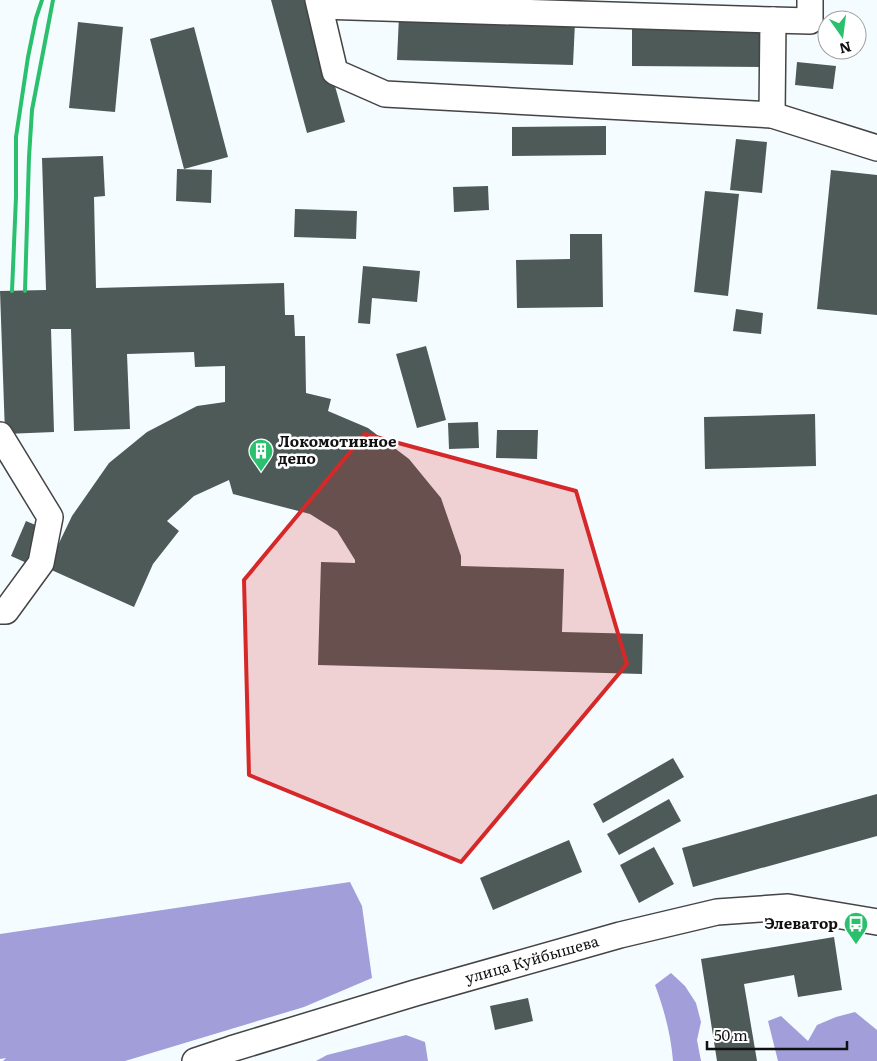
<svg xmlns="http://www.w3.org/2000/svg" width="877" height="1061" font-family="Literata,serif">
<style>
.forest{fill:#a19eda}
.building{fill:#4d5a58}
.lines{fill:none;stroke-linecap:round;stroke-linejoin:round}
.minor-casing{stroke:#444;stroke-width:28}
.minor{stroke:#fff;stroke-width:25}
.rail{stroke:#2ac06e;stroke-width:4}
.marked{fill:#d62828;fill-opacity:0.2;stroke:#d62828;stroke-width:4;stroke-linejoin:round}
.labels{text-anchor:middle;stroke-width:5;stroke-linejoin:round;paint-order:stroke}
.poi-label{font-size:15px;font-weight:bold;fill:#111;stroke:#fff;text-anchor:start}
.street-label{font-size:15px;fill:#111;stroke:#fff}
</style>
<rect width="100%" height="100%" fill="#f5fcff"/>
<!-- forest -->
<g class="forest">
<polygon points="350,882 362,906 372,978 304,1007 125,1061 3,1061 6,1058 0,1059 0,934 176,908"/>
<path d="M671 973 685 986 696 1003 701 1022 697 1040 701 1061H673C671 1035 664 1009 655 985Z"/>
<polygon points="855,1012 877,1030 877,1061 778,1061 768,1021 781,1016 808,1041 817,1025 836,1017"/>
<polygon points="406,1035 425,1042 428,1061 316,1061 327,1055"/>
</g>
<!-- building -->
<g class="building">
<polygon points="271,0 311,0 345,122 307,133"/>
<polygon points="399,16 575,22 573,65 397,60"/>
<polygon points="78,22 123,27 115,112 69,108"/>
<polygon points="632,23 778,24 777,67 632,66"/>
<polygon points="194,27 228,157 184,169 150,39"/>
<polygon points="797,62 836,66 833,89 795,85"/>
<polygon points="606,126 606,155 512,156 512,127"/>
<polygon points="736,139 767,142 762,193 730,190"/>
<polygon points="103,156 105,196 94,197 96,288 284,283 285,315 294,315 295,336 305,336 306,393 331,399 328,411 368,428 409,459 441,498 461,556 461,566 564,569 562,632 643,634 642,674 318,665 321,562 355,563 355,560 337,531 310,514 233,494 229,480 194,496 167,521 179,531 153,564 134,607 47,568 72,516 109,463 147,432 197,406 225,402 225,366 195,367 194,352 127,354 130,429 74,431 71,329 51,329 54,432 5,434 0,291 46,290 42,158"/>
<polygon points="177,169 212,170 211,203 176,201"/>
<polygon points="831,170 877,175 877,315 817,309"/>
<polygon points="488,186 489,210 454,212 453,187"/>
<polygon points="705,191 739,194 728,296 694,292"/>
<polygon points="295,209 357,211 356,239 294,237"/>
<polygon points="570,234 602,234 603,307 517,308 516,260 570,259"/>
<polygon points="363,266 420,271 417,302 372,298 370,324 358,323"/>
<polygon points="736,309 763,313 761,334 733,331"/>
<polygon points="426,346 446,420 417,428 396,354"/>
<polygon points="815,414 816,466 705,469 704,417"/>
<polygon points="478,422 479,448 449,449 448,423"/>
<polygon points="497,430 538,430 537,459 496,458"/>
<polygon points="26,521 45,529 29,564 11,556"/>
<polygon points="673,758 684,777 603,823 593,804"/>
<polygon points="877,794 877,836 693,887 682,848"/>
<polygon points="669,799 681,821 619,855 607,834"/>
<polygon points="569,840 582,872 493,910 480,878"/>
<polygon points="654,847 674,884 639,903 620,865"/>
<polygon points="834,937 842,990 798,997 794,975 744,984 757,1061 717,1061 701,959"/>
<polygon points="528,998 533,1021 495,1030 490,1006"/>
</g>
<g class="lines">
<defs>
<g id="minor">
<polyline points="318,0 335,72 385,94 772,115 877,148"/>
<polyline points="320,6 773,20 772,115"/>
<polyline points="773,20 810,21 810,0"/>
<polyline points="0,435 50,517 41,563 6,611 0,611"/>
<polyline points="195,1061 231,1049 415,993 620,935 717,912 788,907 877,922"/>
</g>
</defs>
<!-- minor casing -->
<use href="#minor" class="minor-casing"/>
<!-- minor -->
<use href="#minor" class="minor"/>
<!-- rail -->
<g class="rail">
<polyline points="12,291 16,197 16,137 28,57 36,18 42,0"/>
<polyline points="25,291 29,157 32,110 53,0"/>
</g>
</g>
<!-- marked area -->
<path class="marked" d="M365 434 576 491 627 664 461 862 249 775 244 580Z"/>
<!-- icons -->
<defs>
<symbol id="building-pin" viewBox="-11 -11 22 30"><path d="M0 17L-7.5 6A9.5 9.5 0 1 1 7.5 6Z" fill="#2ac06e" stroke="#fff"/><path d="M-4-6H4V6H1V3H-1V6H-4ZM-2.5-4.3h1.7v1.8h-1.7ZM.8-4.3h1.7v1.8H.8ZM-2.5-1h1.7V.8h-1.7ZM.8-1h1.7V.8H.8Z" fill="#fff"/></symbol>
<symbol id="bus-pin" viewBox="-11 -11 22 30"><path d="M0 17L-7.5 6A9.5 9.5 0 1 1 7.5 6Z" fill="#2ac06e" stroke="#fff"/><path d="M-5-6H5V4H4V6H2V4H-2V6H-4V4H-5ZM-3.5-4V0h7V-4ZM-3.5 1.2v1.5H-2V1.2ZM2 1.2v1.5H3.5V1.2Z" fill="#fff"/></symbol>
</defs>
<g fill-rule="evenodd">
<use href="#building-pin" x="247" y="437" width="28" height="38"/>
<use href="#bus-pin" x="842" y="910" width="28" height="38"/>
</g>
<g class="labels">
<!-- poi labels -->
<g class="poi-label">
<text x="278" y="447">Локомотивное<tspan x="278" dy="17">депо</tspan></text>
<text x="838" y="929" text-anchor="end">Элеватор</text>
</g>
<!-- street labels -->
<g class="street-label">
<text transform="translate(532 960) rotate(-16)" y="5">улица Куйбышева</text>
</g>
</g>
<!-- north arrow -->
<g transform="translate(842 35) rotate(166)"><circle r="24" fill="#ffffff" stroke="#a0a0a0"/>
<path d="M0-4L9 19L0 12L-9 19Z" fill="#2ac06e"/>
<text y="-8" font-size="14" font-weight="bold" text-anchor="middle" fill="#111111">N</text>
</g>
<!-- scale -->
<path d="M707 1041v8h140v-8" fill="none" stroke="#111111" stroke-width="2.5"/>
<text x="714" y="1041" font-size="15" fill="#111111" stroke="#ffffff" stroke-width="4" paint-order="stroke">50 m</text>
</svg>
